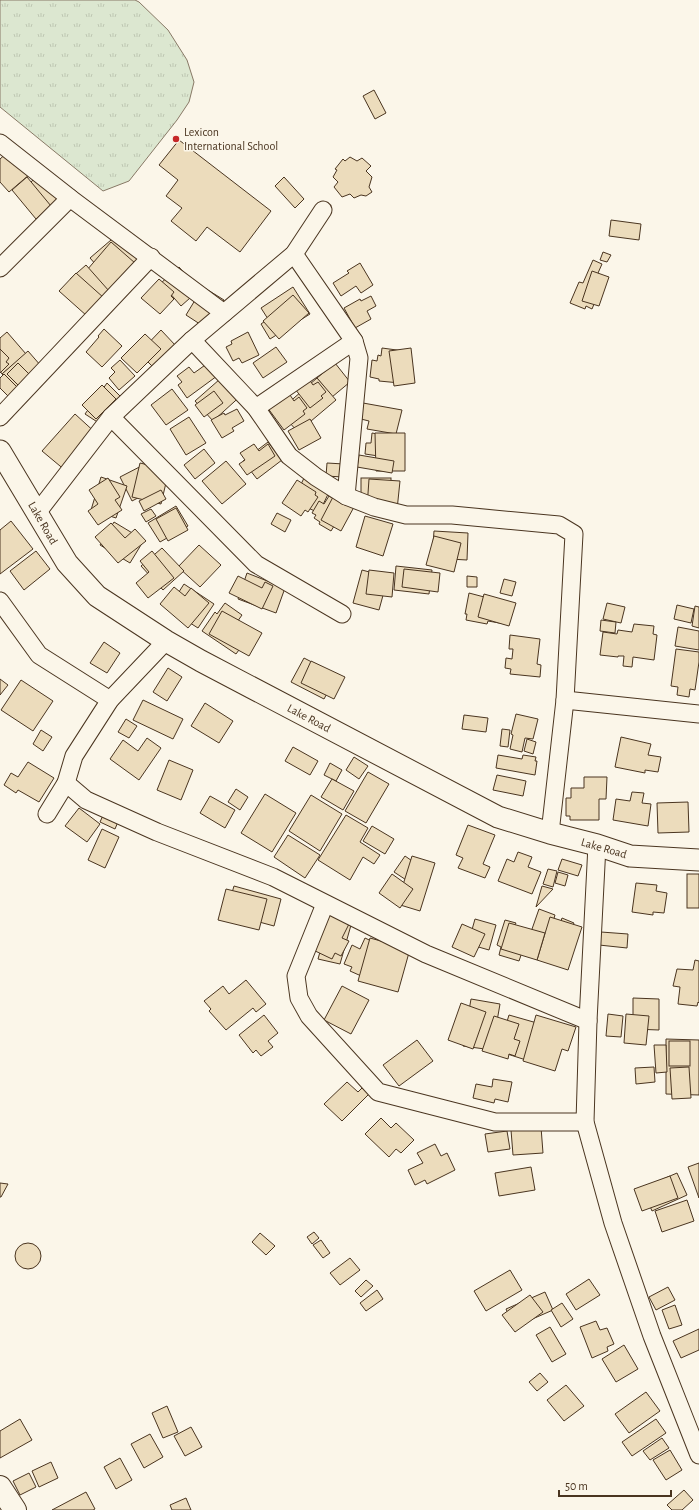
<svg xmlns="http://www.w3.org/2000/svg" width="699" height="1510" font-family="'Alegreya Sans',sans-serif">
<style>
.grass{fill:url(#grass-tufts);stroke:#887966}
.building{fill:#ecdcbc;stroke:#4a3520}
.lines{fill:none;stroke-linecap:round;stroke-linejoin:round}
.minor-casing{stroke:#4a3520;stroke-width:19}
.major-casing{stroke:#4a3520;stroke-width:23}
.highway-casing{stroke:#4a3520;stroke-width:24}
.minor{stroke:#fbf6e9;stroke-width:17}
.major{stroke:#fbf6e9;stroke-width:21}
.highway{stroke:#fbf6e9;stroke-width:22}
.poi-dot{fill:#c62828;stroke:#fbf6e9;stroke-width:1.5}
.labels{text-anchor:middle;stroke-width:3;stroke-linejoin:round;paint-order:stroke}
.poi-label{font-size:12px;fill:#4a3520;stroke:#fbf6e9;text-anchor:start}
.street-label{font-size:12px;fill:#4a3520;stroke:#fbf6e9}
</style>
<defs>
<pattern id="grass-tufts" width="24" height="20" patternUnits="userSpaceOnUse"><rect width="24" height="20" fill="#dce7d0"/><path d="M3 7l-1-3M5 7V3M7 7l1-3M15 17l-1-3M17 17v-4M19 17l1-3" fill="none" stroke="#bec7b2"/></pattern>
</defs>
<rect width="100%" height="100%" fill="#fbf6e9"/>
<!-- grass -->
<polygon class="grass" points="0,0 135,0 139,2 168,30 187,60 194,82 189,102 177,120 129,181 103,191 0,107"/>
<!-- building -->
<g class="building">
<polygon points="374,90 386,113 375,119 363,96"/>
<polygon points="179,140 271,211 240,252 207,227 196,241 171,221 182,208 166,196 178,180 159,165"/>
<polygon points="16,145 37,168 9,192 0,182 0,159"/>
<polygon points="350,157 357,161 362,158 371,166 366,171 372,177 369,187 372,192 366,196 361,195 354,198 350,194 342,197 334,187 338,182 333,177 337,170 335,169 343,159 345,161"/>
<polygon points="40,174 67,205 51,218 24,188"/>
<polygon points="27,177 51,206 36,219 12,190"/>
<polygon points="284,177 304,199 295,208 275,186"/>
<polygon points="611,220 641,224 639,240 609,236"/>
<polygon points="125,228 155,261 120,292 90,258"/>
<polygon points="111,242 135,263 105,297 81,277"/>
<polygon points="603,252 611,255 607,262 600,260"/>
<polygon points="593,260 602,264 598,273 602,276 598,286 592,283 591,288 599,292 592,309 586,306 585,309 570,303 579,282 583,283"/>
<polygon points="360,263 373,285 361,293 356,286 341,296 333,283 349,273 347,271"/>
<polygon points="86,265 117,300 101,314 70,279"/>
<polygon points="179,267 199,290 181,306 161,283"/>
<polygon points="592,271 609,277 599,306 582,301"/>
<polygon points="76,273 104,298 87,316 59,291"/>
<polygon points="159,279 174,292 171,296 174,299 160,314 141,298"/>
<polygon points="203,287 224,300 206,328 186,315"/>
<polygon points="293,287 310,314 270,339 261,324 268,319 261,308"/>
<polygon points="293,295 309,313 279,339 263,321"/>
<polygon points="371,296 376,306 367,311 371,319 355,328 344,308 360,299 361,301"/>
<polygon points="104,329 122,346 102,367 86,352 99,337 98,336"/>
<polygon points="161,330 176,346 154,368 139,353"/>
<polygon points="7,332 26,354 2,374 0,371 0,338"/>
<polygon points="248,332 259,355 242,363 239,358 233,361 226,347 232,344 231,341"/>
<polygon points="145,334 161,349 137,373 121,358"/>
<polygon points="276,347 287,362 263,378 253,363"/>
<polygon points="382,348 404,351 400,383 379,381 379,379 370,377 372,360 377,361 378,355 381,356"/>
<polygon points="411,348 415,383 394,386 389,351"/>
<polygon points="0,349 9,358 6,362 9,364 0,373"/>
<polygon points="28,351 48,374 22,396 2,374"/>
<polygon points="120,360 135,376 119,390 109,378 115,372 111,368"/>
<polygon points="18,363 31,376 20,387 7,374"/>
<polygon points="208,363 217,376 187,398 178,385 182,382 177,376 189,367 194,373"/>
<polygon points="335,363 350,382 332,397 317,378"/>
<polygon points="228,372 245,392 213,421 195,401"/>
<polygon points="4,374 18,388 9,397 0,388 0,378"/>
<polygon points="317,378 336,400 298,432 279,411"/>
<polygon points="309,379 313,385 318,382 326,392 321,396 323,398 310,408 295,389"/>
<polygon points="107,383 121,397 102,425 85,414"/>
<polygon points="102,385 116,399 96,419 82,405"/>
<polygon points="172,389 188,410 166,425 151,405"/>
<polygon points="214,391 223,403 204,417 195,405"/>
<polygon points="288,392 294,401 299,397 307,408 303,411 305,414 284,430 267,407"/>
<polygon points="363,403 402,410 396,434 367,429 369,421 361,419"/>
<polygon points="237,409 244,421 232,428 234,431 222,438 211,420 224,413 225,415"/>
<polygon points="75,414 98,435 66,471 42,451"/>
<polygon points="189,417 206,443 186,455 170,429"/>
<polygon points="310,419 321,438 299,450 288,431"/>
<polygon points="372,433 395,437 392,458 365,454 366,443 371,443"/>
<polygon points="375,433 405,433 405,471 376,471"/>
<polygon points="268,442 282,460 257,479 243,461"/>
<polygon points="254,444 259,451 268,444 275,456 247,475 239,464 245,460 240,453"/>
<polygon points="204,449 215,463 195,479 184,465"/>
<polygon points="359,455 394,461 392,473 357,467"/>
<polygon points="153,460 165,484 132,501 120,477"/>
<polygon points="226,461 246,484 222,504 202,481"/>
<polygon points="140,463 169,470 161,504 132,497"/>
<polygon points="327,463 344,464 343,477 326,476"/>
<polygon points="101,477 127,486 116,518 91,510"/>
<polygon points="108,478 120,497 115,500 122,510 98,525 88,511 98,504 89,490"/>
<polygon points="304,478 330,490 319,513 293,501"/>
<rect x="361" y="478" width="30" height="21"/>
<polygon points="369,479 400,481 397,510 367,508"/>
<polygon points="297,480 316,492 315,495 318,497 308,512 305,510 301,516 282,503"/>
<polygon points="161,490 166,499 144,511 139,501"/>
<polygon points="329,496 342,504 340,507 344,510 331,531 319,524 320,522 314,518 316,515 312,513 319,501 324,504"/>
<polygon points="333,497 354,507 341,531 321,520"/>
<polygon points="176,506 188,526 160,542 148,523"/>
<polygon points="176,508 188,530 168,541 156,519"/>
<polygon points="151,509 156,516 146,522 141,514"/>
<polygon points="277,513 291,520 285,532 271,524"/>
<polygon points="365,516 393,524 383,556 356,547"/>
<polygon points="11,521 33,549 0,574 0,530"/>
<polygon points="114,522 144,540 130,563 100,545"/>
<polygon points="111,523 125,538 135,529 146,541 118,563 95,537"/>
<polygon points="434,531 468,533 467,560 432,558"/>
<polygon points="434,536 461,543 454,572 426,565"/>
<polygon points="199,545 221,565 200,587 178,567"/>
<polygon points="162,548 184,571 163,590 141,566"/>
<polygon points="36,551 50,569 24,590 10,571"/>
<polygon points="152,551 174,578 148,598 136,583 149,572 140,561"/>
<polygon points="396,566 432,570 429,594 394,590"/>
<polygon points="404,569 440,573 438,592 402,587"/>
<polygon points="362,570 388,577 379,610 353,603"/>
<polygon points="369,570 394,573 392,597 366,594"/>
<polygon points="247,573 285,588 276,613 238,599"/>
<polygon points="238,576 262,588 265,582 273,586 262,609 229,593"/>
<polygon points="467,576 477,577 477,587 467,587"/>
<polygon points="504,579 516,582 512,596 500,593"/>
<polygon points="184,584 214,604 198,628 168,609"/>
<polygon points="174,587 185,596 191,588 209,603 188,628 160,604"/>
<polygon points="469,593 507,603 505,610 508,610 505,624 488,621 487,624 466,620 467,614 465,614"/>
<polygon points="484,594 516,603 509,626 478,617"/>
<polygon points="225,603 242,615 235,625 249,636 236,654 202,631 215,612 217,614"/>
<polygon points="607,603 625,607 621,623 603,619"/>
<polygon points="677,605 694,609 691,623 674,619"/>
<polygon points="695,606 699,607 699,628 692,626"/>
<polygon points="222,611 262,633 249,656 209,634"/>
<polygon points="601,620 616,622 615,633 600,631"/>
<polygon points="634,624 654,626 653,634 657,635 654,660 633,657 632,667 623,666 624,656 618,656 618,657 600,655 603,632 617,634 618,630 632,632"/>
<polygon points="678,627 699,631 699,650 675,646"/>
<polygon points="510,635 540,639 537,664 541,665 540,677 510,674 511,669 505,668 506,658 512,659 513,649 509,649"/>
<polygon points="104,642 120,653 107,673 90,663"/>
<polygon points="676,649 699,652 699,662 695,690 690,689 689,697 677,695 678,687 671,686"/>
<polygon points="304,658 337,675 324,699 291,682"/>
<polygon points="311,661 345,677 334,699 301,683"/>
<polygon points="168,668 182,677 167,701 153,692"/>
<polygon points="0,679 8,685 0,695"/>
<polygon points="21,680 53,701 33,731 1,710"/>
<polygon points="143,700 183,719 173,739 133,720"/>
<polygon points="205,703 233,721 219,743 191,726"/>
<polygon points="516,714 538,719 533,739 525,738 522,752 510,749 513,735 511,734"/>
<polygon points="464,715 488,718 486,732 462,729"/>
<polygon points="126,719 137,726 129,738 118,732"/>
<polygon points="502,729 510,730 508,747 500,746"/>
<polygon points="41,730 52,737 43,751 33,744"/>
<polygon points="621,737 651,744 648,755 661,757 658,772 645,770 645,773 615,767"/>
<polygon points="147,738 161,748 139,780 110,759 123,740 138,751"/>
<polygon points="527,739 536,742 533,754 524,751"/>
<polygon points="293,747 318,761 310,775 285,761"/>
<polygon points="498,755 522,759 523,755 536,757 535,761 537,761 535,775 496,768"/>
<polygon points="354,757 368,766 359,779 346,770"/>
<polygon points="169,760 193,770 181,800 157,790"/>
<polygon points="28,762 54,778 39,802 18,790 16,793 4,785 11,773 18,777"/>
<polygon points="330,763 342,770 336,781 324,775"/>
<polygon points="368,772 389,784 366,823 345,811"/>
<polygon points="497,775 526,781 523,796 493,790"/>
<polygon points="584,777 607,777 606,799 599,799 599,820 570,820 570,816 566,816 566,798 571,798 571,788 584,788"/>
<polygon points="332,779 354,791 343,810 321,797"/>
<polygon points="236,789 248,797 240,810 228,802"/>
<polygon points="632,792 644,793 642,803 651,804 648,826 613,820 616,799 630,801"/>
<polygon points="265,794 296,813 272,852 241,833"/>
<polygon points="311,795 342,814 320,851 289,831"/>
<polygon points="210,796 235,810 225,828 200,813"/>
<polygon points="688,802 689,832 658,833 657,803"/>
<polygon points="79,808 100,824 87,842 65,826"/>
<polygon points="105,811 120,817 115,829 100,822"/>
<polygon points="346,815 368,828 360,842 380,855 374,864 363,857 350,880 318,860"/>
<polygon points="468,825 495,835 483,864 490,867 485,878 458,868 463,858 456,855"/>
<polygon points="372,826 394,839 385,854 363,841"/>
<polygon points="102,829 119,837 105,868 88,860"/>
<polygon points="288,835 320,855 305,878 274,857"/>
<polygon points="518,852 532,857 528,867 541,872 532,894 498,881 507,859 514,862"/>
<polygon points="405,856 428,872 417,887 394,872"/>
<polygon points="412,856 435,863 420,911 397,904"/>
<polygon points="562,859 582,865 578,876 558,870"/>
<polygon points="548,869 557,871 553,887 543,884"/>
<polygon points="558,872 568,875 565,886 555,883"/>
<polygon points="392,874 413,889 400,908 379,893"/>
<rect x="687" y="874" width="12" height="34"/>
<polygon points="636,883 657,885 656,891 667,893 664,913 653,912 653,915 632,912"/>
<polygon points="234,886 281,899 274,926 226,913"/>
<polygon points="542,886 553,889 536,907"/>
<polygon points="226,889 267,899 259,930 218,920"/>
<polygon points="539,909 555,915 552,925 559,927 562,918 574,923 570,932 578,934 566,967 524,952"/>
<polygon points="331,912 353,918 340,964 318,959"/>
<polygon points="328,914 349,924 342,938 349,941 341,956 335,953 332,959 311,949"/>
<polygon points="550,917 582,927 568,970 537,960"/>
<polygon points="475,919 496,925 489,950 468,944"/>
<polygon points="505,920 516,923 514,927 529,932 519,961 499,955 501,947 497,945"/>
<polygon points="509,923 545,933 537,960 501,949"/>
<polygon points="462,924 485,934 474,957 452,947"/>
<polygon points="601,932 628,934 627,948 599,945"/>
<polygon points="365,938 382,946 385,940 396,945 393,951 401,955 386,987 350,971 352,967 344,964 352,945 360,949"/>
<polygon points="370,938 410,949 398,992 358,981"/>
<polygon points="695,960 699,961 699,1003 698,1002 697,1006 678,1004 680,987 673,986 677,969 693,970"/>
<polygon points="246,980 266,1004 256,1012 253,1008 226,1030 209,1011 211,1009 204,1001 223,986 229,994"/>
<polygon points="342,986 369,1000 351,1034 324,1020"/>
<polygon points="633,998 659,999 659,1030 633,1029"/>
<polygon points="471,999 500,1004 492,1050 463,1046"/>
<polygon points="461,1003 486,1012 473,1049 448,1040"/>
<polygon points="608,1014 623,1016 621,1037 606,1036"/>
<polygon points="626,1014 649,1016 646,1045 624,1043"/>
<polygon points="264,1015 278,1033 268,1041 273,1047 261,1056 256,1050 253,1053 239,1035"/>
<polygon points="509,1015 537,1023 526,1060 498,1051"/>
<polygon points="536,1015 576,1027 568,1051 562,1049 555,1071 523,1061"/>
<polygon points="494,1016 519,1024 514,1039 520,1041 515,1056 509,1054 508,1059 482,1051"/>
<polygon points="666,1039 699,1040 699,1095 666,1094"/>
<polygon points="417,1040 433,1061 399,1086 383,1065"/>
<rect x="669" y="1041" width="21" height="25"/>
<polygon points="654,1045 666,1045 667,1072 656,1073"/>
<polygon points="654,1067 655,1082 636,1084 635,1068"/>
<polygon points="689,1067 691,1098 672,1099 670,1068"/>
<polygon points="493,1079 512,1082 508,1102 495,1099 494,1103 473,1098 476,1084 492,1087"/>
<polygon points="347,1082 358,1092 362,1088 369,1094 342,1121 324,1104"/>
<polygon points="381,1118 391,1128 396,1123 414,1140 401,1153 396,1149 389,1157 365,1134"/>
<polygon points="541,1127 543,1153 513,1155 511,1130"/>
<polygon points="507,1131 510,1149 488,1152 485,1134"/>
<polygon points="435,1144 441,1156 447,1153 455,1170 427,1184 425,1180 415,1185 408,1170 423,1163 417,1153"/>
<polygon points="699,1163 699,1198 688,1167"/>
<polygon points="531,1167 535,1190 499,1196 495,1173"/>
<polygon points="677,1173 687,1195 652,1211 642,1188"/>
<polygon points="670,1176 678,1198 642,1211 634,1189"/>
<polygon points="0,1183 8,1184 1,1197 0,1197"/>
<polygon points="687,1200 694,1221 662,1232 655,1211"/>
<polygon points="314,1232 319,1238 312,1244 307,1237"/>
<polygon points="260,1233 275,1246 266,1255 252,1242"/>
<polygon points="321,1240 330,1253 323,1258 313,1245"/>
<circle cx="28" cy="1256" r="13"/>
<polygon points="350,1258 360,1270 340,1285 330,1273"/>
<polygon points="510,1270 522,1290 486,1311 474,1291"/>
<polygon points="589,1279 600,1295 576,1310 566,1294"/>
<polygon points="366,1280 373,1286 361,1297 355,1291"/>
<polygon points="668,1287 675,1300 656,1310 649,1297"/>
<polygon points="377,1290 383,1299 366,1311 360,1303"/>
<polygon points="545,1292 553,1310 514,1327 506,1309"/>
<polygon points="530,1295 543,1312 515,1332 502,1315"/>
<polygon points="562,1303 573,1319 561,1327 551,1310"/>
<polygon points="675,1305 682,1325 669,1329 662,1310"/>
<polygon points="596,1321 600,1330 607,1328 614,1344 607,1347 608,1351 592,1358 580,1327"/>
<polygon points="550,1327 566,1354 552,1362 536,1335"/>
<polygon points="699,1329 699,1350 681,1358 673,1341"/>
<polygon points="624,1345 638,1369 616,1382 602,1359"/>
<polygon points="540,1373 548,1382 537,1391 529,1382"/>
<polygon points="566,1385 584,1406 564,1421 547,1400"/>
<polygon points="646,1392 660,1411 629,1433 615,1414"/>
<polygon points="167,1406 178,1432 163,1438 152,1413"/>
<polygon points="20,1419 32,1440 0,1458 0,1431"/>
<polygon points="656,1419 666,1433 632,1456 622,1442"/>
<polygon points="191,1427 202,1447 185,1456 174,1436"/>
<polygon points="150,1434 163,1457 144,1468 131,1444"/>
<polygon points="662,1438 669,1448 650,1460 643,1451"/>
<polygon points="670,1450 682,1470 666,1480 653,1460"/>
<polygon points="120,1458 132,1480 116,1489 104,1467"/>
<polygon points="51,1462 58,1478 39,1487 32,1471"/>
<polygon points="29,1473 36,1487 20,1495 13,1481"/>
<polygon points="684,1490 693,1500 682,1510 672,1510 667,1505"/>
<polygon points="86,1492 95,1509 93,1510 52,1510"/>
<polygon points="186,1498 191,1510 172,1510 170,1505"/>
</g>
<g class="lines">
<defs>
<g id="minor">
<polyline points="0,143 70,198 224,313"/>
<polyline points="294,254 354,341 359,358 346,496"/>
<polyline points="0,268 70,198"/>
<polyline points="192,340 256,408 289,456 316,477 346,496 374,507 406,515 452,515 559,525 574,534 565,700 550,833"/>
<polyline points="256,408 354,341"/>
<polyline points="0,417 151,257"/>
<polyline points="111,417 256,564 342,614"/>
<polyline points="37,513 111,417 192,340 294,254 323,210"/>
<polyline points="0,601 39,655 110,700"/>
<polyline points="565,700 699,714"/>
<polyline points="66,783 86,800 157,832 273,877 426,954 588,1021"/>
<polyline points="47,814 66,783 74,756 110,700 166,641"/>
<polyline points="597,845 588,1021 585,1122 613,1223 652,1336 699,1455"/>
<polyline points="325,904 296,976 299,998 309,1016 378,1092 495,1122 585,1122"/>
</g>
<polyline id="major" points="0,451 67,563 97,596 166,641 201,661 498,817 550,833 597,845 630,856 699,860"/>
<polyline id="highway" points="0,1487 15,1510"/>
</defs>
<!-- minor casing -->
<use href="#minor" class="minor-casing"/>
<!-- major casing -->
<use href="#major" class="major-casing"/>
<!-- highway casing -->
<use href="#highway" class="highway-casing"/>
<!-- minor -->
<use href="#minor" class="minor"/>
<!-- major -->
<use href="#major" class="major"/>
<!-- highway -->
<use href="#highway" class="highway"/>
</g>
<!-- markers -->
<circle class="poi-dot" cx="176" cy="139" r="4"/>
<g class="labels">
<!-- poi labels -->
<g class="poi-label">
<text x="184" y="136">Lexicon<tspan x="184" dy="14">International School</tspan></text>
</g>
<!-- street labels -->
<g class="street-label">
<text transform="translate(43 523) rotate(60)" y="4">Lake Road</text>
<text transform="translate(309 718) rotate(28)" y="4">Lake Road</text>
<text transform="translate(604 848) rotate(16)" y="4">Lake Road</text>
</g>
</g>
<!-- scale -->
<path d="M559 1490v6h112v-6" fill="none" stroke="#4a3520" stroke-width="2"/>
<text x="565" y="1490" font-size="12" fill="#4a3520" stroke="#fbf6e9" stroke-width="3" paint-order="stroke">50 m</text>
</svg>
